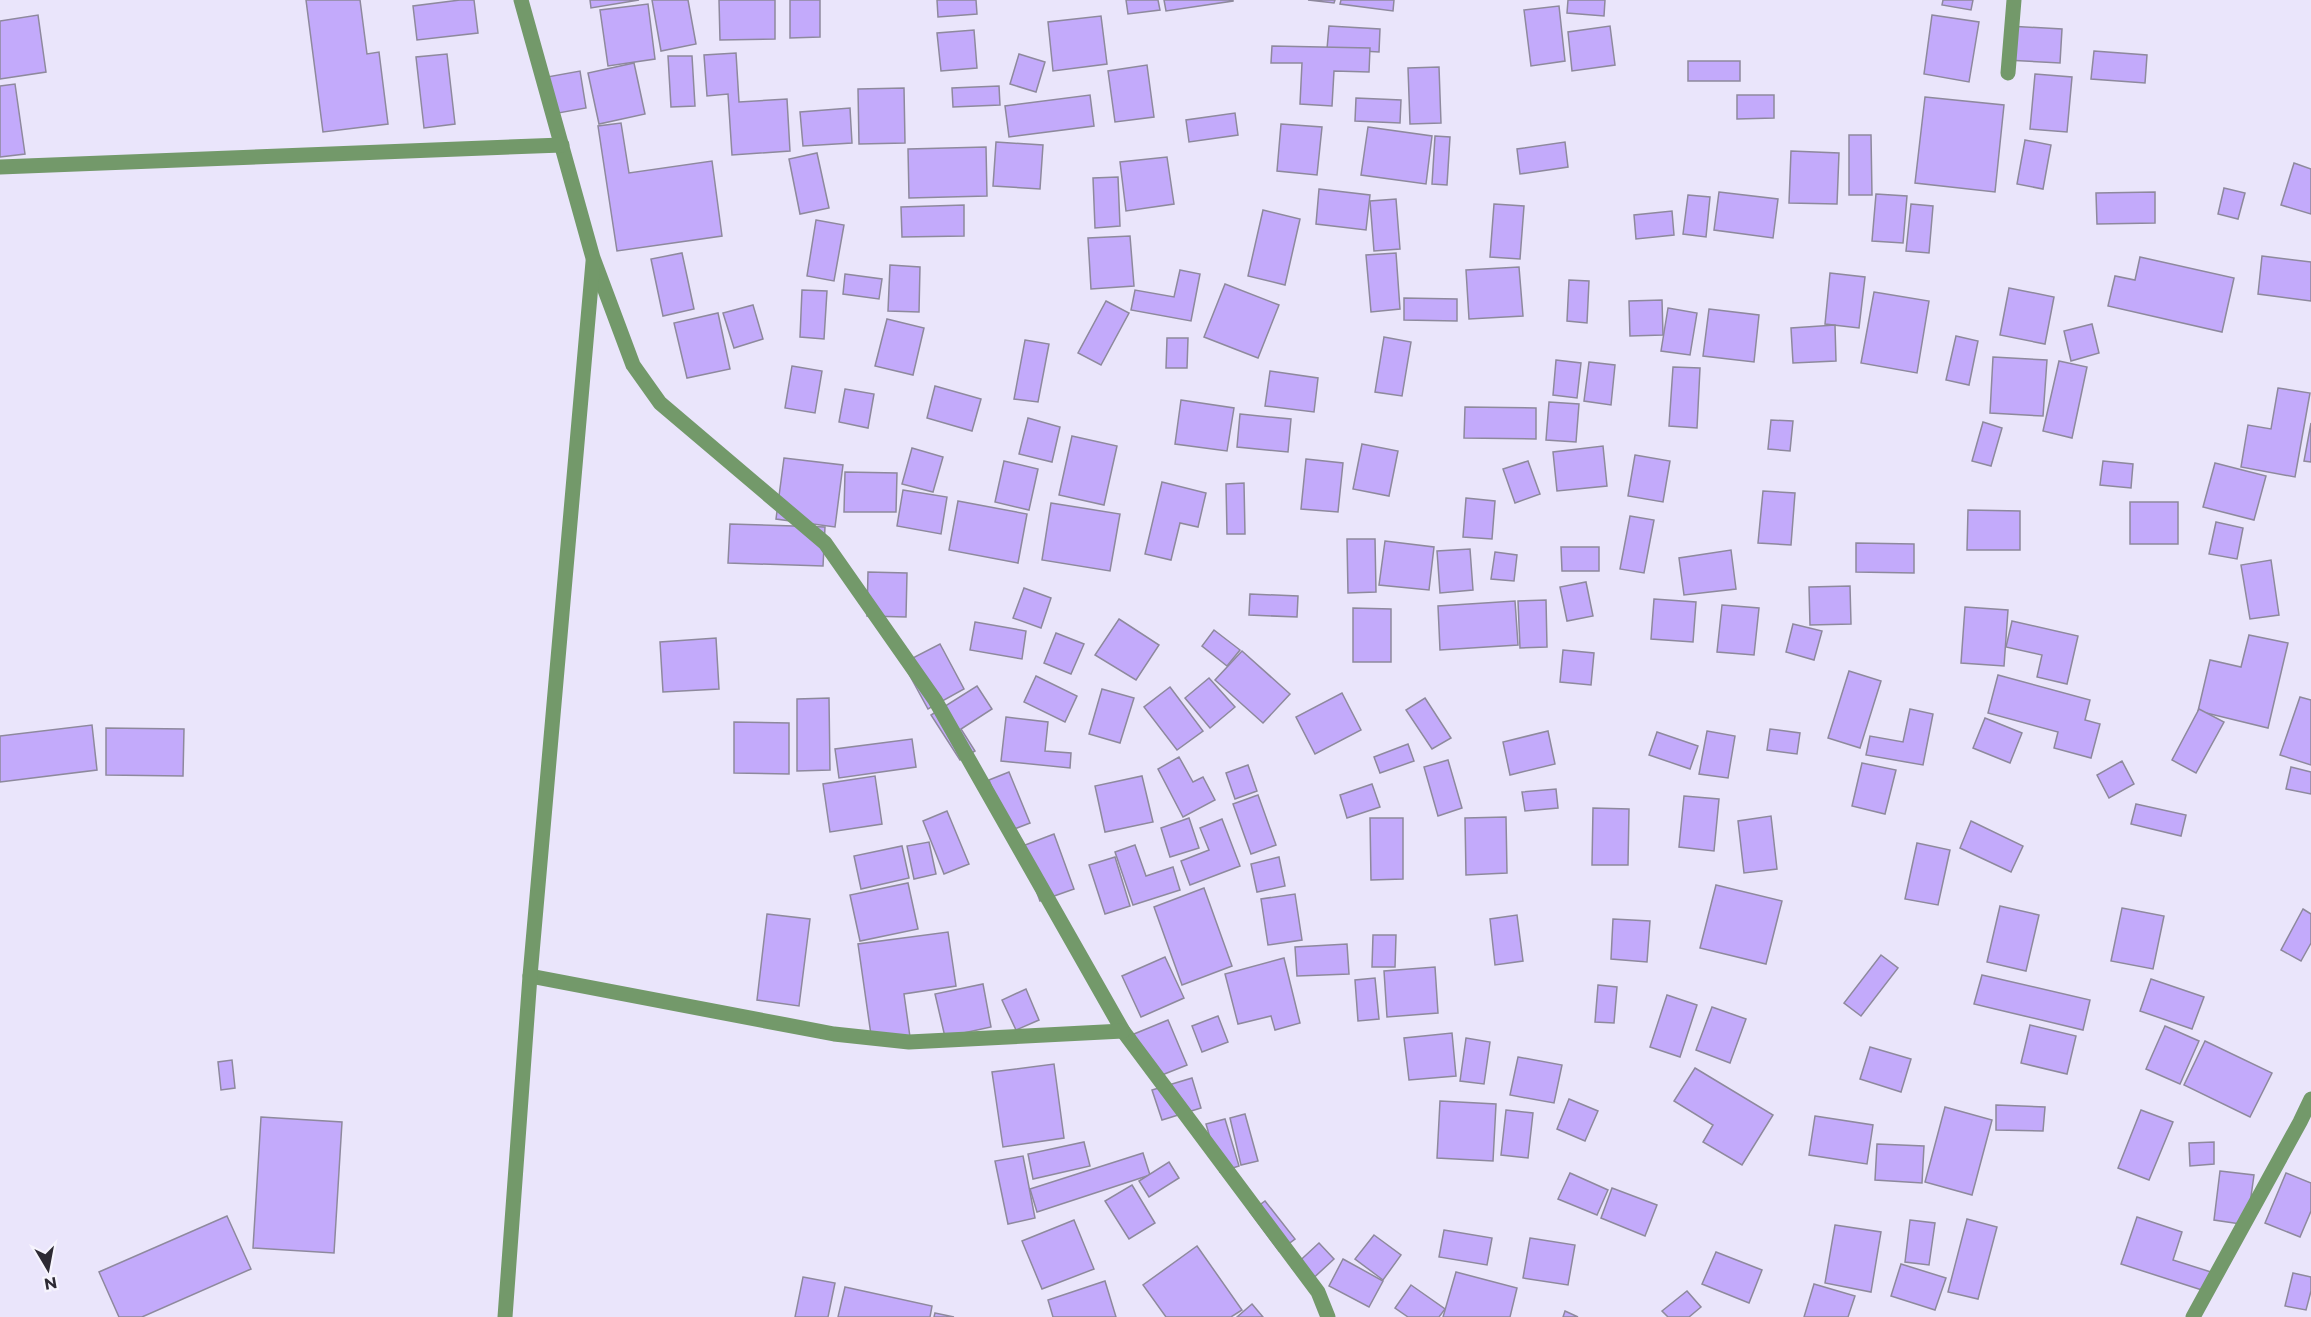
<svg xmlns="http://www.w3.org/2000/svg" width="2311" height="1317" font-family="Montserrat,sans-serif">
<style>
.building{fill:#c3aafb;stroke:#8e899d;stroke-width:1.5}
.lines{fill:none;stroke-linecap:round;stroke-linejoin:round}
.minor{stroke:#73996a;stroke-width:15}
</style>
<rect width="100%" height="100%" fill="#eae5fb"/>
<!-- building -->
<g class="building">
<polygon points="306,0 360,0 367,54 379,52 388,124 323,132"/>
<polygon points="460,0 474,0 478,33 417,40 413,6"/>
<polygon points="590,0 639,0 591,8"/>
<polygon points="652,0 688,0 696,44 661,51"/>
<polygon points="719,0 775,0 775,39 720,40"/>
<polygon points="790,0 820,0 820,37 790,38"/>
<polygon points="937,0 976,0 977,14 938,17"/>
<polygon points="1126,0 1158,0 1160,10 1128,14"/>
<polygon points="1164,0 1233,0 1233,1 1166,11"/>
<polygon points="1308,0 1335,0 1334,3"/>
<polygon points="1341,0 1394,0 1393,11 1340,4"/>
<polygon points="1568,0 1605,0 1604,16 1567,13"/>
<polygon points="1943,0 1973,0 1971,10 1942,5"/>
<polygon points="648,4 655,59 608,66 600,10"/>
<polygon points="1559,6 1565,61 1531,66 1524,10"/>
<polygon points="38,15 46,72 0,79 0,21"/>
<polygon points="1932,15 1979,22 1969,82 1924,74"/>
<polygon points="1101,16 1107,64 1053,71 1048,22"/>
<polygon points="1329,26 1380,29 1379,52 1327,49"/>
<polygon points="1610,26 1615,65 1572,71 1568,32"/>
<polygon points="2008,26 2062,29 2060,63 2006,60"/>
<polygon points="974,30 977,68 941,71 937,33"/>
<polygon points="1272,46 1370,48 1369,72 1334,71 1332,106 1300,104 1302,63 1271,63"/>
<polygon points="2094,51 2147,55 2145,83 2091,79"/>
<polygon points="736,53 739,102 787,99 790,151 732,155 728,94 707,96 704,55"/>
<polygon points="447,54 455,124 424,128 416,57"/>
<polygon points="1019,54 1045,62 1036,92 1010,84"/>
<polygon points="668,56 692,56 695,106 671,107"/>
<rect x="1688" y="61" width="52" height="20"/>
<polygon points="634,63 645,114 599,124 588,73"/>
<polygon points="1147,65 1154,117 1115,122 1108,71"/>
<polygon points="1439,67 1441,123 1410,124 1408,68"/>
<polygon points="580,71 586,108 553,114 547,77"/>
<polygon points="2035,74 2072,77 2067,132 2030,129"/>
<polygon points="15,84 25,154 0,157 0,86"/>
<polygon points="999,86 1000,105 953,107 952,88"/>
<polygon points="904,88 905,143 859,144 858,89"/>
<polygon points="1090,95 1094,126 1009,137 1005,106"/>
<polygon points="1737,95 1774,95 1774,118 1737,119"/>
<polygon points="1925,97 2004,105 1995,192 1915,183"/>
<polygon points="1356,98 1401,100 1400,123 1355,121"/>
<polygon points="850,108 852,143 803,146 800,112"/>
<polygon points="1235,113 1238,135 1189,142 1186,120"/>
<polygon points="621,123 629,173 712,161 722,236 617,251 598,126"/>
<polygon points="1281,124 1322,127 1317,175 1277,171"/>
<polygon points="1368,127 1432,136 1426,184 1361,175"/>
<polygon points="1849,135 1871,135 1872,195 1849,195"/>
<polygon points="1435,136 1450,137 1447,185 1432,184"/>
<polygon points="2025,140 2051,145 2043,189 2017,184"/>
<polygon points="996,142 1043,145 1040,189 993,186"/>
<polygon points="1565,142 1568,167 1520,174 1517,149"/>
<polygon points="986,147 987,196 909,198 908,149"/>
<polygon points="1791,151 1839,153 1837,204 1789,203"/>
<polygon points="817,153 829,208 800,214 789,159"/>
<polygon points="1167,157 1174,204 1126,211 1120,162"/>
<polygon points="2294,163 2311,169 2311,214 2281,205"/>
<polygon points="1118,177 1120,226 1095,228 1093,178"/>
<polygon points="2224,188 2245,193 2238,219 2218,214"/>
<polygon points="1319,189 1370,195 1366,230 1316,224"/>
<polygon points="1719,192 1778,199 1773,238 1714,230"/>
<polygon points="2155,192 2155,223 2097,224 2096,193"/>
<polygon points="1876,194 1907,196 1903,243 1872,241"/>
<polygon points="1688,195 1710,197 1706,237 1683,234"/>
<polygon points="1396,199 1400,249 1374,251 1370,201"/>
<polygon points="1494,204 1524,206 1520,259 1490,257"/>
<polygon points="1911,204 1933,206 1929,253 1906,251"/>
<polygon points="964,205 964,236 902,237 901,207"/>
<polygon points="1263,210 1300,219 1285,285 1248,276"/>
<polygon points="1672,211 1674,235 1636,239 1634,215"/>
<polygon points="816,220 844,225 834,281 807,276"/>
<polygon points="1130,236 1134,286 1091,289 1088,238"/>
<polygon points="682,253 694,309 663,316 651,259"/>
<polygon points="1396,253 1400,309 1371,312 1366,255"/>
<polygon points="2262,256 2311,262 2311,301 2258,294"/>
<polygon points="2140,257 2234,278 2222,332 2108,306 2115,276 2135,280"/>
<polygon points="890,265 920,267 919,312 888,311"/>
<polygon points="1519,267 1523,316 1469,319 1466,270"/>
<polygon points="1180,270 1200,274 1191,321 1131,310 1135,290 1174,297"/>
<polygon points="1830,273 1865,277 1859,328 1825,324"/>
<polygon points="845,274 882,279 879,299 843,294"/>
<polygon points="1569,280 1589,281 1587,323 1567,321"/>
<polygon points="1225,284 1279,305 1258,358 1204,337"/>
<polygon points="2009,288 2054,297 2045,344 2000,335"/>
<polygon points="802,290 827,291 824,339 800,337"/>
<polygon points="1874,292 1929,301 1917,373 1861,363"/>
<polygon points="1404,298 1457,299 1457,321 1404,320"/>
<polygon points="1662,300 1663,335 1630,336 1629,301"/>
<polygon points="1106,301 1129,313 1101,365 1078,353"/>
<polygon points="753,305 763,339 734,348 723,313"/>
<polygon points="1668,308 1697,313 1690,355 1661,351"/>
<polygon points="1709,309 1759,315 1754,362 1703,356"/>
<polygon points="718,313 730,369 687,378 674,323"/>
<polygon points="887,319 924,328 913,375 875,366"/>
<polygon points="2092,324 2099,353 2071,361 2064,331"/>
<polygon points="1835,325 1836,361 1793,363 1791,328"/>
<polygon points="1956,336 1978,341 1969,385 1946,380"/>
<polygon points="1384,337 1411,342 1402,396 1375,392"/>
<polygon points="1167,338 1188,338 1187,368 1166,368"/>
<polygon points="1025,340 1049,344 1038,402 1014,399"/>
<polygon points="1993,357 2047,360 2043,416 1990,413"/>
<polygon points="1556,360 1581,363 1577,398 1553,395"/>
<polygon points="2059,361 2087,367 2072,438 2043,431"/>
<polygon points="1589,362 1615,365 1611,405 1584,401"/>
<polygon points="792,366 822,371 815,413 785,408"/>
<polygon points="1673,367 1700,368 1697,428 1669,426"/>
<polygon points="1270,371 1318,378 1314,412 1265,406"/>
<polygon points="935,386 981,399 972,431 927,418"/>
<polygon points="2278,388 2310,393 2295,477 2241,467 2248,425 2271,429"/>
<polygon points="845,389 874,394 868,428 839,422"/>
<polygon points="1181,400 1234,408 1227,451 1175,444"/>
<polygon points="1549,402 1579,404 1576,442 1546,440"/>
<polygon points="1465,407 1536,408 1536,439 1464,438"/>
<polygon points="1240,414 1291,419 1288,452 1237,447"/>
<polygon points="1028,418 1060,427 1052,462 1019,454"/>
<polygon points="1771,420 1793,421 1790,451 1768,449"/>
<polygon points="1983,422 2002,428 1991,466 1972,461"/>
<polygon points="2311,423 2311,462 2304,461"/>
<polygon points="1072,436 1117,446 1104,505 1059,495"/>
<polygon points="1362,444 1398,451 1389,496 1353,489"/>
<polygon points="1603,446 1607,486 1557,491 1553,452"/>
<polygon points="912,448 943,457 933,492 902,484"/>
<polygon points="1635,455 1670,461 1663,502 1628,496"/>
<polygon points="784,458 843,465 835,527 776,519"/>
<polygon points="1306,459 1343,463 1338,512 1301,509"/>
<polygon points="1004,461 1038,469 1029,510 995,502"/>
<polygon points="1528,461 1540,494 1515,503 1503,469"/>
<polygon points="2103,461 2133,464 2131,488 2100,485"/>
<polygon points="2215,463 2266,476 2254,520 2203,507"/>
<polygon points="845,472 897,473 896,512 844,512"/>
<polygon points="1162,482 1206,493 1198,527 1180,523 1171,560 1145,554"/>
<polygon points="1244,483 1245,534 1227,534 1226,484"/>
<polygon points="903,490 947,497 941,534 897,526"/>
<polygon points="1763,491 1795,493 1791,545 1758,543"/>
<polygon points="1466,498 1495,501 1492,539 1463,537"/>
<polygon points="958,501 1027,514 1018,563 949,550"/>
<rect x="2130" y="502" width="48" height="42"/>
<polygon points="1051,503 1120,514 1110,571 1042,560"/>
<polygon points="1968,510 2020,511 2020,550 1967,550"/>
<polygon points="1630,516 1654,520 1644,573 1620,569"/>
<polygon points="2216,522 2243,528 2237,559 2209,554"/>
<polygon points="730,524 825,527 823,566 728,563"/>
<polygon points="1347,539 1375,539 1376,592 1348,593"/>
<polygon points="1385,541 1434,547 1429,590 1379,585"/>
<polygon points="1856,543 1914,544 1914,573 1856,572"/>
<polygon points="1561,547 1599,547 1599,571 1562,571"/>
<polygon points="1470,549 1473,590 1440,593 1437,551"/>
<polygon points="1731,550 1736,589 1684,595 1679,558"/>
<polygon points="1495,552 1517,555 1514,581 1491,579"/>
<polygon points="2271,560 2279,615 2250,619 2241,565"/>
<polygon points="868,572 907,573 906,617 867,616"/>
<polygon points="1586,582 1593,616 1567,621 1560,587"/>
<polygon points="1850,586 1851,624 1810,625 1809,587"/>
<polygon points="1024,588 1051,598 1041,628 1013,618"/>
<polygon points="1250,594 1298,596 1297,617 1249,615"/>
<polygon points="1654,599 1696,602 1693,642 1651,639"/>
<polygon points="1546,600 1547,647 1520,648 1518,601"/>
<polygon points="1515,601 1518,645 1440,650 1438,606"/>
<polygon points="1722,605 1759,608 1754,655 1717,652"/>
<polygon points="1965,607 2008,610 2004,666 1961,663"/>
<polygon points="1353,608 1391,609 1391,662 1353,662"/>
<polygon points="1119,619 1159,645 1136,680 1095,655"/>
<polygon points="2012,621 2078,636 2067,684 2037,677 2042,655 2006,647"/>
<polygon points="975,622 1026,631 1022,659 970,650"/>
<polygon points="1793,624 1822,631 1814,660 1786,652"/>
<polygon points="1214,630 1240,650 1227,666 1202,646"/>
<polygon points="1056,633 1084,644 1071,674 1044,663"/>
<polygon points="2249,635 2288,643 2268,728 2198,711 2210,660 2241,667"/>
<polygon points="716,638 719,689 663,692 660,642"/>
<polygon points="940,644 964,689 928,709 903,663"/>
<polygon points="1563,650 1594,653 1591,685 1560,682"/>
<polygon points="1242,651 1290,694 1263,723 1215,680"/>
<polygon points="1849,671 1881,681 1860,748 1828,738"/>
<polygon points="1998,675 2090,700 2085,720 2100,724 2091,758 2054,748 2058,732 1988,713"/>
<polygon points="1036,676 1077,696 1065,722 1024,702"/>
<polygon points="1209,678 1235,707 1210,728 1185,698"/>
<polygon points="977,686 992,709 961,729 975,751 960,760 931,715"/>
<polygon points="1170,687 1203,731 1177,750 1144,707"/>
<polygon points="1102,689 1134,698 1120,743 1089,734"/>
<polygon points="1342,693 1361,730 1315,754 1296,717"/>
<polygon points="2300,697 2311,700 2311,765 2280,755"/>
<polygon points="829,698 830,770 797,771 797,699"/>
<polygon points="1425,698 1451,738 1432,749 1406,710"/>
<polygon points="1910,709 1933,714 1923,765 1866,755 1870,736 1903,742"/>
<polygon points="2199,709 2224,722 2196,773 2172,760"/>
<polygon points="1006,717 1048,722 1045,751 1071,753 1070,768 1001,761"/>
<polygon points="1985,718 2022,733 2010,763 1973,748"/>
<polygon points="734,722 789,723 789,774 734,773"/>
<polygon points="92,725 97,770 0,782 0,736"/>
<polygon points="106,728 184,729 183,776 106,775"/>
<polygon points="1770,729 1800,733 1797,754 1767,750"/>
<polygon points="1548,731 1555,764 1510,775 1503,742"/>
<polygon points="1707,731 1735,736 1728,778 1699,774"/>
<polygon points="1657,732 1698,746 1690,769 1649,755"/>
<polygon points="912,739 916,767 839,778 835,749"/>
<polygon points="1408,744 1414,761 1380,773 1374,757"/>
<polygon points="1179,757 1193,782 1203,777 1215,800 1183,817 1158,769"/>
<polygon points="1448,760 1462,808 1438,816 1424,767"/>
<polygon points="2122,761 2134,784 2109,798 2097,775"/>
<polygon points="1862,763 1896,770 1885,814 1852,806"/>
<polygon points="1248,765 1257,791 1235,799 1226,773"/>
<polygon points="2291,767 2311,772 2311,794 2286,789"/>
<polygon points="1009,772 1030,823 1009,831 989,780"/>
<polygon points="875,776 882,824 830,832 823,784"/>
<polygon points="1142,776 1153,822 1105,832 1095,786"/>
<polygon points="1372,784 1380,807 1347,818 1340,795"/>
<polygon points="1556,789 1558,808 1525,811 1522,792"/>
<polygon points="1258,795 1276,845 1251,854 1233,804"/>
<polygon points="1684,796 1719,799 1714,851 1679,847"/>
<polygon points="2136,804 2186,815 2181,836 2131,824"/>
<polygon points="1593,808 1629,809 1628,865 1592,865"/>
<polygon points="947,811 969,864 944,874 923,821"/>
<polygon points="1771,816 1777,869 1744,873 1738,821"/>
<polygon points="1506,817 1507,873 1466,875 1465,818"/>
<polygon points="1189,818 1199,848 1170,857 1161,828"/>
<polygon points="1370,818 1403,818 1403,879 1371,880"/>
<polygon points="1222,819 1240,866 1190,885 1181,861 1209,850 1200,828"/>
<polygon points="1971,821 2023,846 2011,872 1960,848"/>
<polygon points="1054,834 1074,889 1040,901 1020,847"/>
<polygon points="929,842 936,874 914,879 907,846"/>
<polygon points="1917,843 1950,850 1938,905 1905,899"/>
<polygon points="1135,845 1146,876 1173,867 1180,890 1133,905 1115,852"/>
<polygon points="902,846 909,878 861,889 854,856"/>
<polygon points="1115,857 1130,906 1105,914 1089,865"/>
<polygon points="1279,857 1285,886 1257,892 1251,864"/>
<polygon points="908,883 918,929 860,941 850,895"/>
<polygon points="1716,885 1782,901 1766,964 1700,948"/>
<polygon points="1204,888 1232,966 1182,985 1154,907"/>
<polygon points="1295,894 1302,940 1268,945 1261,899"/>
<polygon points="2000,906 2039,915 2026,971 1987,962"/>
<polygon points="2122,908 2164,916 2153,969 2111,961"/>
<polygon points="2303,909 2311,914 2311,943 2301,961 2281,950"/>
<polygon points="767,914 810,919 799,1006 757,1000"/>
<polygon points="1517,915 1523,961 1495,965 1490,919"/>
<polygon points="1613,919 1650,921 1647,962 1611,959"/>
<polygon points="948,932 956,986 904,994 910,1037 872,1042 858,944"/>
<polygon points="1373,935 1396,935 1395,967 1372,967"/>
<polygon points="1347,944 1349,974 1297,976 1295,947"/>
<polygon points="1881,955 1898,968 1861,1016 1844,1003"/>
<polygon points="1165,957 1184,998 1141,1017 1122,976"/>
<polygon points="1284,958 1300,1023 1275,1030 1271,1016 1238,1024 1225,974"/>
<polygon points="1435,967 1438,1013 1387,1017 1384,971"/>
<polygon points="1982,975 2090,1000 2083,1030 1974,1004"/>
<polygon points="1375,978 1379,1019 1358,1021 1355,980"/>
<polygon points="2151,979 2204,997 2192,1029 2140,1011"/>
<polygon points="983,984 991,1027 945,1037 935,994"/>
<polygon points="1598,985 1617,987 1614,1023 1595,1022"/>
<polygon points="1026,989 1039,1020 1016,1030 1002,1000"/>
<polygon points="1667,995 1697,1005 1680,1057 1650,1047"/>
<polygon points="1712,1007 1746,1019 1730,1063 1696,1050"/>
<polygon points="1218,1016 1228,1042 1202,1052 1192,1026"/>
<polygon points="1168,1020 1187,1065 1152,1079 1134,1034"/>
<polygon points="2030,1025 2076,1036 2067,1074 2021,1063"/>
<polygon points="2165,1026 2199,1041 2180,1084 2146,1069"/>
<polygon points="1452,1033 1456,1076 1409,1080 1404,1038"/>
<polygon points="1466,1038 1490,1042 1484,1084 1460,1081"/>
<polygon points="2205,1041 2272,1073 2250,1117 2184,1085"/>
<polygon points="1870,1047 1911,1059 1901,1092 1860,1079"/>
<polygon points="1518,1057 1562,1065 1554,1103 1510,1095"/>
<polygon points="232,1060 235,1088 221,1090 218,1062"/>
<polygon points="1054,1064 1064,1138 1003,1147 992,1072"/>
<polygon points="1695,1068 1773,1115 1742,1165 1703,1142 1713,1125 1674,1101"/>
<polygon points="1192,1078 1201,1108 1162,1120 1152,1090"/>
<polygon points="1569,1099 1598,1111 1585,1141 1557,1129"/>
<polygon points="1440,1101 1496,1104 1493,1161 1437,1158"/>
<polygon points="1996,1105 2045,1107 2043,1131 1996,1130"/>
<polygon points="1945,1107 1992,1120 1972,1195 1925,1182"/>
<polygon points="1506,1110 1533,1113 1528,1158 1501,1155"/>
<polygon points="2141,1110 2173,1122 2149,1180 2118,1168"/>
<polygon points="1245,1114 1258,1161 1241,1165 1230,1118"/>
<polygon points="1815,1116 1873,1125 1867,1164 1809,1155"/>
<polygon points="261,1117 342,1122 334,1253 253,1248"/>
<polygon points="1225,1119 1239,1166 1220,1172 1206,1124"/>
<polygon points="1084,1142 1090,1166 1033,1179 1028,1154"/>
<polygon points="2214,1142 2214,1164 2190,1166 2189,1143"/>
<polygon points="1877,1144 1924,1146 1922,1183 1875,1180"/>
<polygon points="1143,1153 1150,1175 1037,1212 1030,1189"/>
<polygon points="1023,1156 1035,1218 1008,1224 995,1161"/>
<polygon points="1169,1162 1179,1178 1149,1197 1139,1181"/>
<polygon points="2220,1171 2254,1175 2247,1225 2214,1220"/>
<polygon points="1570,1173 1608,1190 1597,1215 1558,1199"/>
<polygon points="2286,1173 2311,1183 2311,1211 2300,1237 2265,1223"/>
<polygon points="1132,1185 1155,1223 1129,1239 1105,1201"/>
<polygon points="1612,1188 1657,1205 1645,1236 1601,1218"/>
<polygon points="1265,1201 1295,1239 1279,1251 1250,1212"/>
<polygon points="227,1216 251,1269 142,1317 119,1317 99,1272"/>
<polygon points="2137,1217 2182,1232 2173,1260 2211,1272 2205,1291 2121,1264"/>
<polygon points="1967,1219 1997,1227 1978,1299 1948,1292"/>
<polygon points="1074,1220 1094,1269 1042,1289 1022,1241"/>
<polygon points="1910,1220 1935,1223 1929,1265 1905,1262"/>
<polygon points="1835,1225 1881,1232 1871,1292 1825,1283"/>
<polygon points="1444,1230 1492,1238 1487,1265 1439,1257"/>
<polygon points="1374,1235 1401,1255 1383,1280 1355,1259"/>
<polygon points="1530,1238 1575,1245 1568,1285 1523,1278"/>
<polygon points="1319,1243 1334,1259 1307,1284 1292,1268"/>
<polygon points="1197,1246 1242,1310 1231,1317 1166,1317 1143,1285"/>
<polygon points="1716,1252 1762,1270 1749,1303 1702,1284"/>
<polygon points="1343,1259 1383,1281 1369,1307 1329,1286"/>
<polygon points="1901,1264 1946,1278 1935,1310 1891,1296"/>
<polygon points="1456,1272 1517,1288 1510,1317 1443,1317"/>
<polygon points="2293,1273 2311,1277 2311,1291 2306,1310 2285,1306"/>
<polygon points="803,1277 835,1283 828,1317 795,1317"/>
<polygon points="1105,1281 1116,1317 1053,1317 1048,1300"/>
<polygon points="1814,1284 1855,1296 1848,1317 1804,1317"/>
<polygon points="1411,1285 1445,1309 1439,1317 1408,1317 1395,1308"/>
<polygon points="845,1287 932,1306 930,1317 838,1317"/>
<polygon points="1687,1291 1701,1307 1689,1317 1668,1317 1662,1311"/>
<polygon points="1252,1304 1263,1317 1237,1317"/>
<polygon points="1565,1311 1578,1317 1563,1317"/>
<polygon points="935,1313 954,1317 934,1317"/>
</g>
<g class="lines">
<!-- minor -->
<g class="minor">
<polyline points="521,0 593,258 633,365 660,403 825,543 935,700 1123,1031 1318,1292 1328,1317"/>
<polyline points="2008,73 2014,0"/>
<polyline points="0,167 562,145"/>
<polyline points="530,976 834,1034 909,1042 1123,1031"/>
<polyline points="505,1317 530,976 593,262"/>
<polyline points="2193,1317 2300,1122 2311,1099"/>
</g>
</g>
<!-- north arrow -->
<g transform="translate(48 1269) rotate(170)" stroke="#f6f4fd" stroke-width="4.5" paint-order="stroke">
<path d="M0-4.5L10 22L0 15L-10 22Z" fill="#2d2a33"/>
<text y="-9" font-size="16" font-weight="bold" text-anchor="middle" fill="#2d2a33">N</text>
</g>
</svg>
